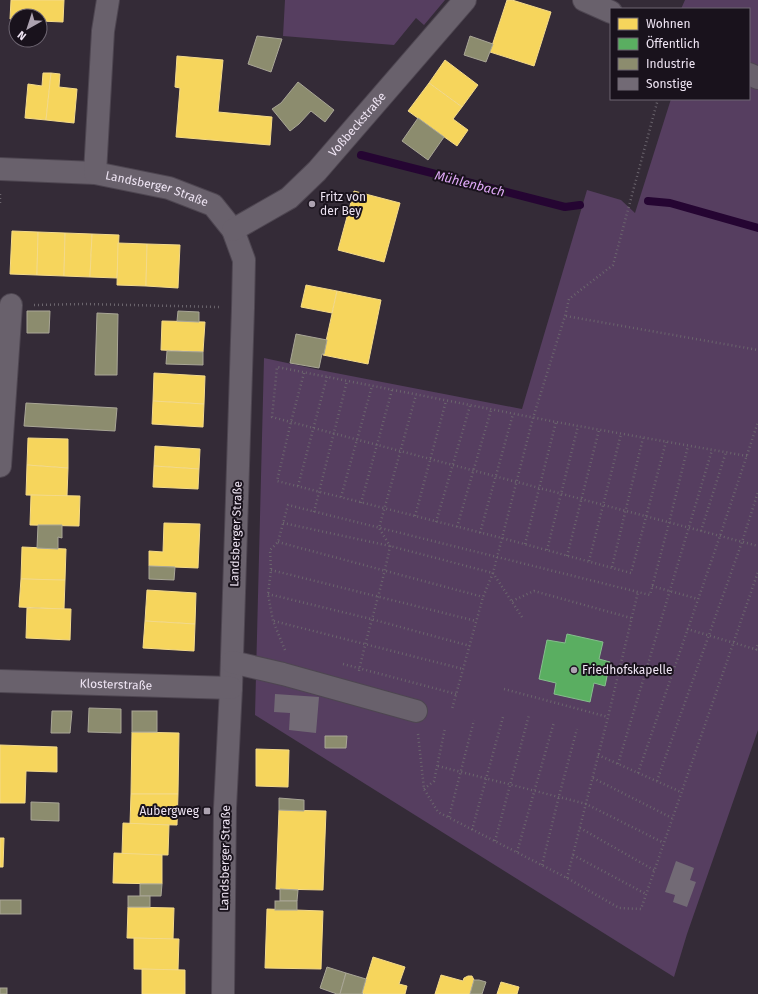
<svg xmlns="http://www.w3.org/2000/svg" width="758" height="994" font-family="'Fira Sans',sans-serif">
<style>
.green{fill:#563e60}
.homes{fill:#f6d55c;stroke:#f4da89}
.public{fill:#5aae61;stroke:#86be8d}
.industry{fill:#8c8c6e;stroke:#a9a696}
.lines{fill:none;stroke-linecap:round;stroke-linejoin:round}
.stream{stroke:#250532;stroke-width:8}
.building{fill:#726a75}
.minor-casing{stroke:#4e4651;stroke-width:24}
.path{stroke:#6b656d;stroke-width:2.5;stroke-dasharray:1 3;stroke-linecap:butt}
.minor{stroke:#69616c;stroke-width:22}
.poi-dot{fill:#ada3b1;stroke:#19121c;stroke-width:1.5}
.labels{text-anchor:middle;stroke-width:4;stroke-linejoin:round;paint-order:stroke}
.street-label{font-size:12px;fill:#eee4f3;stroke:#19121c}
.poi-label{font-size:12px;fill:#eee4f3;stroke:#19121c;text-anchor:start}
.water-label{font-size:13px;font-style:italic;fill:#e0a9f8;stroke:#19121c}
</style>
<rect width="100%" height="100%" fill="#342b37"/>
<!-- green -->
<g class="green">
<polygon points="285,0 445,0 424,25 416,18 394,45 283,36"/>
<polygon points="685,0 758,0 758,70 749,66 749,9 681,9"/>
<polygon points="749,83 758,87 758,730 687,934 674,977 255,715 264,358 320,370 522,409 587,190 621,200 635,213 671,99 749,99"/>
</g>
<!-- homes -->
<g class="homes">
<polygon points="11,0 64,0 63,22 40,21 40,16 16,16 16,20 10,19"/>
<polygon points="507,0 512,0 551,12 534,66 490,52"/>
<polygon points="177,56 223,60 218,112 272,117 270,145 176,137 180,88 175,87"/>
<polygon points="445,60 478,85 462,107 429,83"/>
<polygon points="43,73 51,73 46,120 25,118 28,84 42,86"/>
<polygon points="51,73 60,74 59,87 77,89 74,123 46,120"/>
<polygon points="429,83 462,107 453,119 468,130 457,146 408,111"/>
<polygon points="354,191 400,203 384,262 338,250"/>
<polygon points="12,231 38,232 37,275 10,274"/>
<polygon points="38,232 65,233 64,276 37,275"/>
<polygon points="65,233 92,234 90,277 64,276"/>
<polygon points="92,234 119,235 117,278 90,277"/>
<polygon points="118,243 147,244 146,286 117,285"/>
<polygon points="147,244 180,245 178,288 146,286"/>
<polygon points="306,285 337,291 332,313 301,307"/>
<polygon points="337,291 381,300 368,364 323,355"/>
<polygon points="162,321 205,322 203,352 161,350"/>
<polygon points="154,373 205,376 204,404 153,401"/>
<polygon points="153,401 204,404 203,427 152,424"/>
<polygon points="28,438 68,439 68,468 27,465"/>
<polygon points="155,446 200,449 199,469 154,466"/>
<polygon points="27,465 68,468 67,496 26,495"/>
<polygon points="154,466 199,469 198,489 153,487"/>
<polygon points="31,495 80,496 79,526 30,525"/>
<polygon points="164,523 200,524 198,568 149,566 149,551 163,552"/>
<polygon points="22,547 66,549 65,580 21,579"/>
<polygon points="21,579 65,580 64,609 19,607"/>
<polygon points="147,590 196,593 195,624 145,621"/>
<polygon points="27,608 71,609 70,640 26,638"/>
<polygon points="145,621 195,624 194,651 143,648"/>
<polygon points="132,732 179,733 178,794 131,794"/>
<polygon points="0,745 57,747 57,772 26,771 25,803 0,803"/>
<polygon points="256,749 289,750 288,787 256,786"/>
<polygon points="131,794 178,794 177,825 130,824"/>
<polygon points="279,810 326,811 323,890 276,889"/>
<polygon points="123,823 169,825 168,855 122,854"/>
<polygon points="0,838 4,838 3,867 0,867"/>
<polygon points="114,853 162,855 162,884 113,883"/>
<polygon points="128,907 174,908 173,939 127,938"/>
<polygon points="267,909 323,911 321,969 265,968"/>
<polygon points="134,938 179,939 178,970 134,969"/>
<polygon points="373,957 405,967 399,984 407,986 405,994 365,994 362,993"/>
<polygon points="142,969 185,970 185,994 142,994"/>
<polygon points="441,975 463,981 464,978 468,976 472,976 474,980 470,994 435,994"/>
<polygon points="501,982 519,987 517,994 497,994"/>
</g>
<!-- public -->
<polygon class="public" points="567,634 603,642 599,659 610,662 605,686 594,683 590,702 554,694 556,683 539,679 547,640 565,643"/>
<!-- industry -->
<g class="industry">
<polygon points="257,36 282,39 271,72 248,64"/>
<polygon points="470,36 493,44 486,62 464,55"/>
<polygon points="298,82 334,110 325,122 311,111 299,124 290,131 272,109 281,103"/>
<polygon points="418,118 444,137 428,160 402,141"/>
<polygon points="27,311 50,311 49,333 27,333"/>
<polygon points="178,311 199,312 199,322 177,321"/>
<polygon points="97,313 118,314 117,375 95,375"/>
<polygon points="296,334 327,340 324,354 322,354 319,368 290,363"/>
<polygon points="167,351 203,352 203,365 166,364"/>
<polygon points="26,403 117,408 115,431 24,426"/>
<polygon points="38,525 62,525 62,538 58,537 58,549 37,548"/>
<polygon points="149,566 175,567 174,580 149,579"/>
<polygon points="89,708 121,709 121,733 88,732"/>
<polygon points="52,711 72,711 70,733 51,733"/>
<rect x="132" y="711" width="25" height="21"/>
<polygon points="325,736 347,736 346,748 325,748"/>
<polygon points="279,798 304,800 304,811 279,810"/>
<polygon points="31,802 59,803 59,821 31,820"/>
<polygon points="140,884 162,884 161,896 140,896"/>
<polygon points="280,889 298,890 297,901 280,901"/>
<rect x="128" y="896" width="22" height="11"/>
<rect x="0" y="900" width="21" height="14"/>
<rect x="275" y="901" width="22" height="9"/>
<polygon points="327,967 346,973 340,994 337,994 320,988"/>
<polygon points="346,973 366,979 362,993 363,994 340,994"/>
<polygon points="474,980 479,980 486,982 482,994 470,994"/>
<rect x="0" y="988" width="7" height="6"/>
</g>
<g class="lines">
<!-- stream -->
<g class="stream">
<polyline points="361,155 565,207 580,205"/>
<polyline points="648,201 670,203 758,228"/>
</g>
</g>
<!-- building -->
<g class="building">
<polygon points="275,694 319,697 316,733 289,730 290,713 274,712"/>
<polygon points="676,861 694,868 690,880 696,882 687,907 673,902 675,895 665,892"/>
</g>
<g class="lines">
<defs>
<g id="minor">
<polyline points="584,0 611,12"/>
<polyline points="749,74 758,78"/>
<path id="s1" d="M0 169 95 173 169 188 213 205 233 230 244 260 243 308 231 688 225 808 223 994"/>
<polyline points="95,173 103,31 108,0"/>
<path id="s2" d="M233 230 289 198 317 171 465 0"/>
<polyline points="0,466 11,305"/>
<polyline points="232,662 283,674 416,711"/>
<path id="s3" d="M0 681 231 688"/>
</g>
</defs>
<!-- minor casing -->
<use href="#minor" class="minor-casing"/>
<!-- path -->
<g class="path">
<polyline points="0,203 0,193"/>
<polyline points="34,305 85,304 219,307"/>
<polyline points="566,316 758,350"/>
<polyline points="304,373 291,422 277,481 502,538 631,573 666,442"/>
<polyline points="747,456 556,422 277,367 272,417 758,546"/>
<polyline points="298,486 327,377"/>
<polyline points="341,497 372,386"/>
<polyline points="361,503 392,390"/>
<polyline points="314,512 347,381"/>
<polyline points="415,516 446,401"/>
<polyline points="436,522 470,406"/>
<polyline points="283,523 390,546 493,573 483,597 452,709"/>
<polyline points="457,527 491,410"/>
<polyline points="701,531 726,452"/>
<polyline points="480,533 513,414"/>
<polyline points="278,542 483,597"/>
<polyline points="525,544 556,422"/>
<polyline points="547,550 578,426"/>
<polyline points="567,556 599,430"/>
<polyline points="589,561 621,434"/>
<polyline points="612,567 643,438"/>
<polyline points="271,570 476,621"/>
<polyline points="652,586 698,599"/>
<polyline points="268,594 371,619 470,646"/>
<polyline points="512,601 534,591 631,618"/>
<polyline points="522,617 493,573 533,418 565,316 569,299 613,265 658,99"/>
<polyline points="274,621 463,669"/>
<polyline points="687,629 758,650"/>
<polyline points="285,650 273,621 268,594 271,570 270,550 278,542 288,505 650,595 669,523 688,446"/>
<polyline points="756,650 758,644"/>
<polyline points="343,664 456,694"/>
<path d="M359 671C368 629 382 588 390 546L379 528 416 395"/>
<polyline points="504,689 608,717"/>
<polyline points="418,734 424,789 438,812 567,878 619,908 641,909 758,572"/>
<polyline points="598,755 681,792"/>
<polyline points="618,764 712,450"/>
<polyline points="438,766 586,804 664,843"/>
<polyline points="638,773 720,536 758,422"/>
<polyline points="593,778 672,818"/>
<polyline points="657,781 742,542 758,492"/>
<polyline points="424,789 434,781 445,728"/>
<polyline points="449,817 474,720"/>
<polyline points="580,828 654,870"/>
<polyline points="472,830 503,717"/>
<polyline points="495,841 529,715"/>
<polyline points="517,852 554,722"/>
<polyline points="573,855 646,894"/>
<polyline points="542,865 559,796 577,729"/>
<polyline points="567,878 608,717 638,592"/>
</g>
<!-- minor -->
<use href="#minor" class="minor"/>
</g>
<!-- markers -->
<g class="poi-dot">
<circle cx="312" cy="204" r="4"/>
<circle cx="574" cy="670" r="4"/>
<rect x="203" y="807" width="8" height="8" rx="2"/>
</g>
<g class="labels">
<!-- street labels -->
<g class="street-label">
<text dy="4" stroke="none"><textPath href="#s2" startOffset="165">Voßbeckstraße</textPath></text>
<text dy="4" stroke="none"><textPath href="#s1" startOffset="159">Landsberger Straße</textPath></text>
<text transform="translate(236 534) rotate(-88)" y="4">Landsberger Straße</text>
<text dy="4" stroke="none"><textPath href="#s3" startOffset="116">Klosterstraße</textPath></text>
<text transform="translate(225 858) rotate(-89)" y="4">Landsberger Straße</text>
</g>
<!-- poi labels -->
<g class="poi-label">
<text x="320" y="201">Fritz von<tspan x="320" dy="14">der Bey</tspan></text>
<text x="582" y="674">Friedhofskapelle</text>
<text x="199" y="815" text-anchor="end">Aubergweg</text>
</g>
<!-- water labels -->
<g class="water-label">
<text transform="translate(470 183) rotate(14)" y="5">Mühlenbach</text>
</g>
</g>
<!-- legend -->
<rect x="610" y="8" width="140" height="92" fill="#19121c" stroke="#6e6672"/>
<rect x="618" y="18" width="20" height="12" fill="#f6d55c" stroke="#6e6672"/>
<text x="646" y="28" font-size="12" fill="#eee4f3">Wohnen</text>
<rect x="618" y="38" width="20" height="12" fill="#5aae61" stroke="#6e6672"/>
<text x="646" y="48" font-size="12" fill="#eee4f3">Öffentlich</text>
<rect x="618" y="58" width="20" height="12" fill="#8c8c6e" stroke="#6e6672"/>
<text x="646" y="68" font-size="12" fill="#eee4f3">Industrie</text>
<rect x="618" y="78" width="20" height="12" fill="#726a75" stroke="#6e6672"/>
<text x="646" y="88" font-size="12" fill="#eee4f3">Sonstige</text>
<!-- north arrow -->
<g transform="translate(28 28) rotate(219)"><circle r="19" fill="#19121c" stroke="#6e6672"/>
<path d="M0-3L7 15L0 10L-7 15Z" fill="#ada3b1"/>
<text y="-6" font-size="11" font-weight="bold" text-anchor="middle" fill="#eee4f3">N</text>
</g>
</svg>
